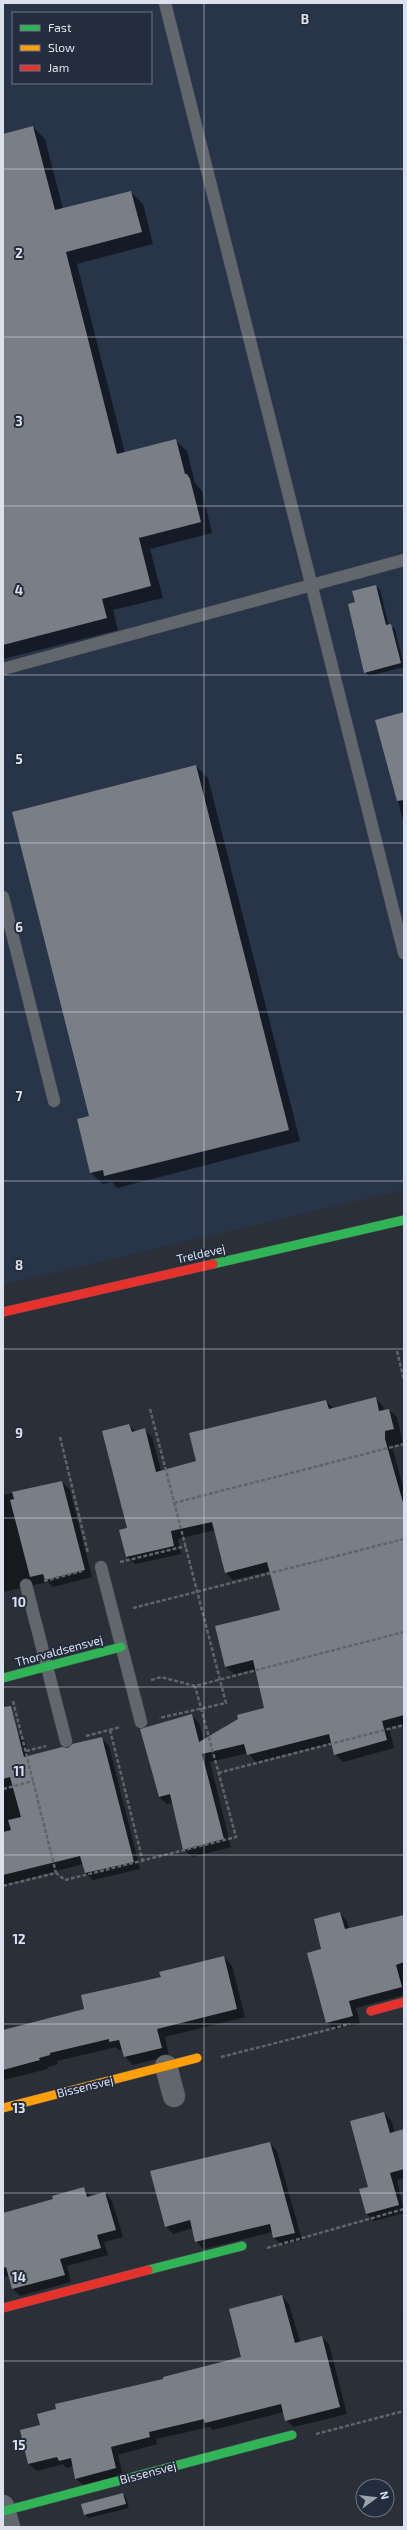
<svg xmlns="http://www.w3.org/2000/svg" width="407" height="2530" font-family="'Exo 2',sans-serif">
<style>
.built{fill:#283448;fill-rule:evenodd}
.shadow{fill:#0007}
.building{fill:#7a7f87}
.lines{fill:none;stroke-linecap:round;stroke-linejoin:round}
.lane-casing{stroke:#484c54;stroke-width:13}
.street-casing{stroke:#484c54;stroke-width:23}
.fast-casing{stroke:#484c54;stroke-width:10}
.slow-casing{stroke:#484c54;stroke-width:10}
.jam-casing{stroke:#484c54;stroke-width:10}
.path{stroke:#60646a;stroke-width:2.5;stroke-dasharray:4 2;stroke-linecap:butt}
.lane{stroke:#62666d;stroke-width:12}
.street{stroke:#62666d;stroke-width:22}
.fast{stroke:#30b455;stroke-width:9}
.slow{stroke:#ff9f0a;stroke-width:9}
.jam{stroke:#e5322d;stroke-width:9}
.grid{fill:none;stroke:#dce2ed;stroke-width:1;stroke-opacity:0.55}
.labels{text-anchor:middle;stroke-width:4;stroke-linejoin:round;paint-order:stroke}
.street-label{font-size:12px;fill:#dce2ed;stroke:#242d3e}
.grid-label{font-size:13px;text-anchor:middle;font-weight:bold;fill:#dce2ed;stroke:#242d3e;stroke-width:4;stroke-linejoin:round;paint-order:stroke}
</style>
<rect width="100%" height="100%" fill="#2a2f38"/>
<!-- built -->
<path class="built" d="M3 3H404V1190L3 1285ZM13 13H151V83H13Z"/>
<!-- shadow -->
<g class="shadow">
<polygon points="33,127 45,139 63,209 131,192 143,204 153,244 77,264 125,453 175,440 187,451 195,483 202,491 212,533 150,549 163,598 113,610 118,630 3,659 3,135"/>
<polygon points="376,586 380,590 389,626 395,629 404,667 369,676 365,672 356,603"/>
<polygon points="404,713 404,824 377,720"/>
<polygon points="196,766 208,778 300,1141 117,1188 112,1182 103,1184 91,1173 90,1116"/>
<polygon points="376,1399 383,1406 384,1411 389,1410 397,1417 403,1444 392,1446 404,1491 404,1725 389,1728 394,1748 343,1762 335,1754 332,1743 256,1762 248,1753 210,1762 231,1847 192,1857 184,1849 173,1803 167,1804 159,1797 192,1715 199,1723 204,1740 265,1709 256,1669 234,1674 226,1667 281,1610 270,1571 233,1580 226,1573 215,1530 178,1539 181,1554 135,1564 127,1557 129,1425 136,1432 144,1429 152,1437 161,1471 197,1462 326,1401 334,1409"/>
<polygon points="62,1482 70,1490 92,1577 53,1587 48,1582 3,1592 3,1495"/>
<polygon points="17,1734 25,1741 29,1757 69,1749 101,1738 109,1746 140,1869 93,1880 85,1873 83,1864 3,1885 3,1737"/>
<polygon points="340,1913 347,1921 349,1929 404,1915 404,1995 356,2008 360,2023 334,2030 326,2022 323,1950"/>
<polygon points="224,1957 232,1966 245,2017 165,2037 169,2056 133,2065 125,2057 123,2049 119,2050 116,2047 57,2061 58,2064 47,2067 48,2069 3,2080 3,2031 86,2009 162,1977"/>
<polygon points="384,2113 391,2120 395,2133 404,2130 404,2178 397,2180 404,2213 374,2221 367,2214 369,2188"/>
<polygon points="270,2143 277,2151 302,2240 282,2245 274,2238 273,2232 203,2249 196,2241 193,2228 173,2234 166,2226"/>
<polygon points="84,2189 91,2196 105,2193 112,2201 123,2237 104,2242 108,2255 67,2266 71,2282 20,2296 13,2289 9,2276 3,2277 3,2214 54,2200"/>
<polygon points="282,2296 289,2304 300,2342 322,2337 329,2344 347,2414 294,2427 286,2420 284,2412 213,2430 210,2427 156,2439 157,2444 118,2455 123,2476 84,2486 76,2479 73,2466 67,2468 63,2464 37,2471 29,2464 41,2426 164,2380 242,2357"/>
<polygon points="402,2315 404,2315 404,2325"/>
<polygon points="123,2494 126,2498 129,2508 88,2518 85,2514"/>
</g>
<!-- building -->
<g class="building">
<polygon points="33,126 55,210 131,191 142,232 66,252 117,454 176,439 185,474 187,474 190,479 201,522 139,538 151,586 102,599 107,618 3,645 3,134"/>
<polygon points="376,585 386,625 391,624 401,663 364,673 348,604 355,602 352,591"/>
<polygon points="404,712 404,800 397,801 375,720"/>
<polygon points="196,765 289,1130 104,1176 103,1170 90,1173 77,1119 89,1116 12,812"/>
<polygon points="376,1397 379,1411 389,1409 394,1429 385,1431 385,1439 404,1506 404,1715 382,1721 387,1740 334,1755 329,1734 247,1755 244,1744 202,1754 224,1839 183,1850 170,1794 159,1797 140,1729 192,1714 199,1742 238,1719 237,1715 264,1708 253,1660 225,1667 215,1626 280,1610 267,1562 225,1573 212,1522 171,1531 174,1546 126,1557 119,1530 127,1528 102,1431 129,1424 132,1432 145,1428 156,1472 196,1461 189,1433 326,1400 329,1409"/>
<polygon points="62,1481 85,1570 45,1580 43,1574 30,1577 10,1500 14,1499 12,1492"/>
<polygon points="11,1706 24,1757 62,1747 68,1748 72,1744 102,1737 134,1862 85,1873 80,1856 3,1875 3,1832 11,1830 8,1820 21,1817 10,1777 3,1779 3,1707"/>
<polygon points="340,1912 345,1929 404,1915 404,1962 396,1965 402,1987 349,2001 353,2016 326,2023 307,1953 321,1949 314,1919"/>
<polygon points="224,1956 237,2009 157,2029 162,2048 124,2057 119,2040 109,2042 109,2039 50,2053 50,2055 39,2058 40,2060 3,2070 3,2030 84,2009 81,1995 161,1977 159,1972"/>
<polygon points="384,2112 390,2133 404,2129 404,2169 390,2173 399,2205 366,2214 359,2189 368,2187 350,2121"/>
<polygon points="270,2142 295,2233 273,2238 270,2224 195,2242 190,2220 165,2227 150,2171"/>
<polygon points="84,2187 87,2197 105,2192 116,2230 97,2235 101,2248 60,2259 65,2275 12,2289 6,2267 3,2268 3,2213 53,2199 52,2196"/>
<polygon points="282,2295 295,2343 322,2336 340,2407 285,2421 281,2404 205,2423 204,2419 149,2432 150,2437 111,2447 116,2468 75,2479 71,2458 59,2461 57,2457 28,2464 20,2430 40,2425 37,2414 56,2409 55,2404 163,2379 163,2377 241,2357 229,2309"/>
<polygon points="123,2493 126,2504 84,2515 81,2504"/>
</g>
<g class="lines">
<defs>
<g id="lane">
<polyline points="165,3 404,953"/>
<polyline points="3,669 404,560"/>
<polyline points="3,897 54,1101"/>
<polyline points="101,1567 141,1722"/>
<polyline points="26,1585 66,1741"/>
</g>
<g id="street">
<polyline points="166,2066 174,2096"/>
<polyline points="3,2506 9,2527"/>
</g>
<g id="fast">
<polyline points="213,1264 404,1220"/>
<polyline points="3,1678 121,1647"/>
<polyline points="148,2270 242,2246"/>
<polyline points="4,2511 292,2435"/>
</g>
<polyline id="slow" points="3,2108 197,2058"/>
<g id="jam">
<polyline points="3,1312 213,1264"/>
<polyline points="371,2011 404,2002"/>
<polyline points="3,2308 148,2270"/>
</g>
</defs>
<!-- lane casing -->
<use href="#lane" class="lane-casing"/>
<!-- street casing -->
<use href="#street" class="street-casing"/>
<!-- fast casing -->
<use href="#fast" class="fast-casing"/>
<!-- slow casing -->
<use href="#slow" class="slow-casing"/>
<!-- jam casing -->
<use href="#jam" class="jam-casing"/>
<!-- path -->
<g class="path">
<polyline points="397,1351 404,1380"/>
<polyline points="150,1409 226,1703 159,1718"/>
<polyline points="60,1437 88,1553"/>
<polyline points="174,1503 404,1444"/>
<polyline points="120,1562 186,1546"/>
<polyline points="44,1581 82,1571"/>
<polyline points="133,1608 404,1539"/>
<polyline points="151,1680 161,1677 195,1686 404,1632"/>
<polyline points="13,1701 56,1873"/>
<polyline points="110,1730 143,1862"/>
<polyline points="86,1736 121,1727"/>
<polyline points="26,1751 46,1746"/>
<polyline points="218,1773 404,1725"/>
<polyline points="3,1789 33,1781"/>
<polyline points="3,1886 56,1873 65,1880 236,1837 195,1686"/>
<polyline points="221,2057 350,2024"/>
<polyline points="267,2248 404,2209"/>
<polyline points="316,2434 404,2411"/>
</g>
<!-- lane -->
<use href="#lane" class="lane"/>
<!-- street -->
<use href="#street" class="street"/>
<!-- fast -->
<use href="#fast" class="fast"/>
<!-- slow -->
<use href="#slow" class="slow"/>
<!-- jam -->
<use href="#jam" class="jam"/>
</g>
<!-- grid -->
<path class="grid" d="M204 3V2527M3 169H404M3 337H404M3 506H404M3 675H404M3 843H404M3 1012H404M3 1181H404M3 1349H404M3 1518H404M3 1687H404M3 1855H404M3 2024H404M3 2193H404M3 2361H404"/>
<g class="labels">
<!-- street labels -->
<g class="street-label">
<text transform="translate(201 1254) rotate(-13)" y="4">Treldevej</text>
<text transform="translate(59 1651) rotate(-15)" y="4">Thorvaldsensvej</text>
<text transform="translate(85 2087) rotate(-14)" y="4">Bissensvej</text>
<text transform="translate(148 2473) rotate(-15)" y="4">Bissensvej</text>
</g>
</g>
<g class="grid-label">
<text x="305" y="24">B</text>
<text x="19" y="258">2</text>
<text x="19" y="426">3</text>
<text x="19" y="595">4</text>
<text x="19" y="764">5</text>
<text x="19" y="932">6</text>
<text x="19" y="1101">7</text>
<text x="19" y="1270">8</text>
<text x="19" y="1438">9</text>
<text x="19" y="1607">10</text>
<text x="19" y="1776">11</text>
<text x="19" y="1944">12</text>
<text x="19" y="2113">13</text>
<text x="19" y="2282">14</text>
<text x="19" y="2450">15</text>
</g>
<!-- border -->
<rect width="407" height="2530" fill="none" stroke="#dce2ed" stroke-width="8"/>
<!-- legend -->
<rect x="12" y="12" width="140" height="72" fill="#242d3e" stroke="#6e7584"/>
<rect x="20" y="25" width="20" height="6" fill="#30b455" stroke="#6e7584"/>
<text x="48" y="32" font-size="12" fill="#dce2ed">Fast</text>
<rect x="20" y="45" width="20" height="6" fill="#ff9f0a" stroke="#6e7584"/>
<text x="48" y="52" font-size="12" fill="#dce2ed">Slow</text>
<rect x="20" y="65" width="20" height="6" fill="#e5322d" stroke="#6e7584"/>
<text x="48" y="72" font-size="12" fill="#dce2ed">Jam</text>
<!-- north arrow -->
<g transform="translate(375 2498) rotate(75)"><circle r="19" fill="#242d3e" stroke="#6e7584"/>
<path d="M0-3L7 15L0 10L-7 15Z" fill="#9ea3ae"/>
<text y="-6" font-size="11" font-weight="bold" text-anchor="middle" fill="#dce2ed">N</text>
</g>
</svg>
